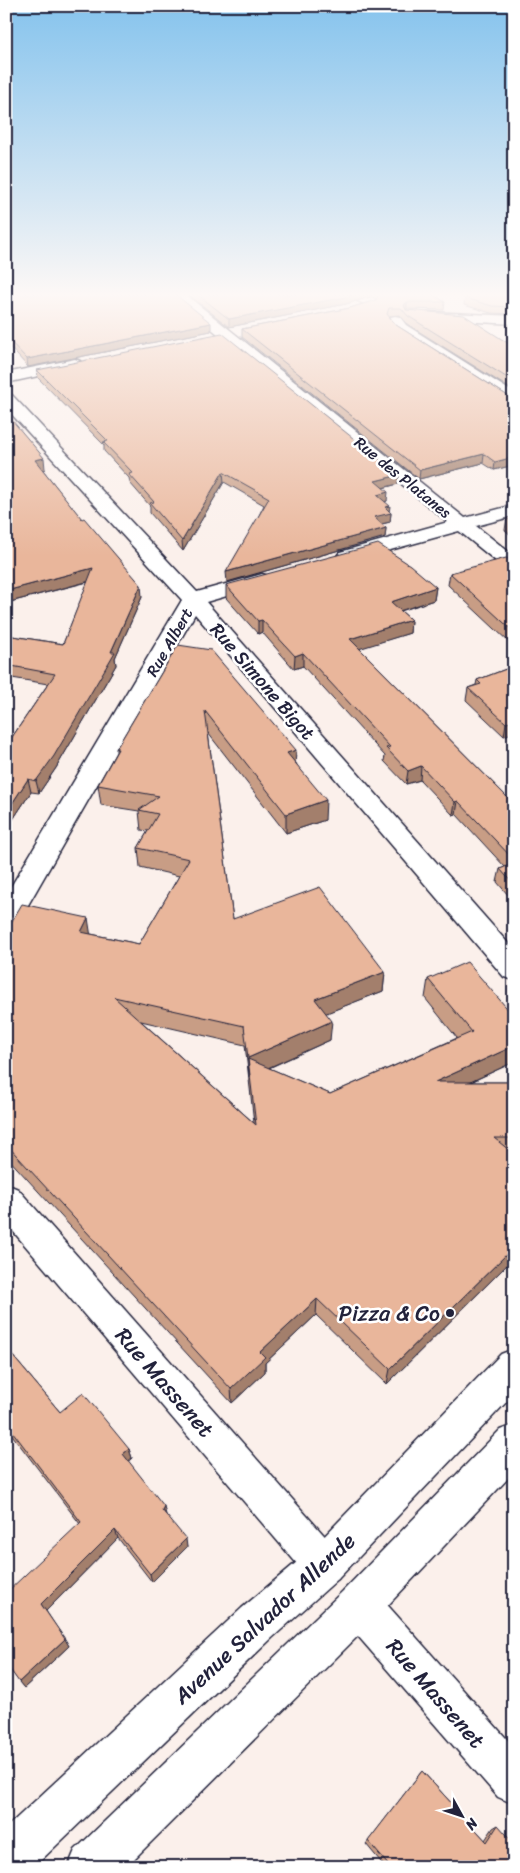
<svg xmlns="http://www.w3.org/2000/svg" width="520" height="1873" font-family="Sriracha,sans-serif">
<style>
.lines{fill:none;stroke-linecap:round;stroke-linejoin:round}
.minor-casing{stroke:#22223b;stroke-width:3}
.secondary-casing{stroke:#22223b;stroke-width:3}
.minor{fill:#fff;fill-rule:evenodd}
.secondary{fill:#fff;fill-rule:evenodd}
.wall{fill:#c89d85;stroke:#22223b;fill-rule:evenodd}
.shaded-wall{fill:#a37f6c;stroke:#22223b}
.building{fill:#e9b69b;stroke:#22223b}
.poi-dot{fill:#22223b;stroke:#fff;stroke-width:2}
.labels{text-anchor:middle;stroke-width:5;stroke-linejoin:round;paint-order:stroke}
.far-street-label{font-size:16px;fill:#22223b;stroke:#fff}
.street-label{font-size:19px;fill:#22223b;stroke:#fff}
.near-poi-label{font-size:22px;fill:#22223b;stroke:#fff;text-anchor:end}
.near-street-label{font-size:22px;fill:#22223b;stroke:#fff}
</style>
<rect width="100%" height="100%" fill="#fbf0eb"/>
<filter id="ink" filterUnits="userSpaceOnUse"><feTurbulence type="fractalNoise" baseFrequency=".02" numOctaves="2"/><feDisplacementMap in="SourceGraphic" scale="10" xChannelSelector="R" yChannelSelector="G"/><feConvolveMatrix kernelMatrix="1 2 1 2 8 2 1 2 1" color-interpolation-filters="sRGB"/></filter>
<g filter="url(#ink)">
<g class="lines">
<defs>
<g id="minor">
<polygon points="169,294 185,294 465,518 514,505 514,516 476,526 514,556 514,572 507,570 459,531 347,562 340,560 337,556 340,552 448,522"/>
<polygon points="347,294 365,294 387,304 389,307 387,310 377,310 349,297"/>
<polygon points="430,312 514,316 514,324 425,319 423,316 425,313"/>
<polygon points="395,316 400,317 406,325 514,393 514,405 508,403 396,331 388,320 390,317"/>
<polygon points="75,359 80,361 83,364 80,367 6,383 6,373"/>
<polygon points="6,393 12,395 197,592 262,574 269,576 272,580 269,584 206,602 514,950 514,980 504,977 195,614 16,926 6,929 6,895 182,600 6,408"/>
<polygon points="6,1184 18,1189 338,1551 344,1565 338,1579 324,1585 310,1579 6,1223"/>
<polygon points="359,1584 374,1590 514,1747 514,1804 498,1797 344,1620 338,1605 344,1590"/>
</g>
<g id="secondary">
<polygon points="514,1349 514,1394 338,1579 272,1638 34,1867 6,1867 6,1828 242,1608 310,1551 501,1354"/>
<polygon points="514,1425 514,1472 374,1620 126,1867 68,1867 75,1850 344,1590 500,1430"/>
</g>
</defs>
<!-- minor casing -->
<use href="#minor" class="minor-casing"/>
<!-- secondary casing -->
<use href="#secondary" class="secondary-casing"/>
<!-- minor -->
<use href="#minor" class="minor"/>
<!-- secondary -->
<use href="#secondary" class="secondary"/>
</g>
<!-- wall -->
<g class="wall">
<polygon points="6,294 211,331 28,367 6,343"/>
<polygon points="188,294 432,294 445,302 444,310 407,309 406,310 514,347 514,391 407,324 400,315 389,316 396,325 508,396 514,398 514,465 494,470 483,463 419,479 242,337 242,329 350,308 376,300 375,298 370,297 346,304 229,327"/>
<polygon points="514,294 514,314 491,313 464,305 465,298"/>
<polygon points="37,370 399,475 398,484 383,488 387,501 385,502 389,511 391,513 390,522 382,524 386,528 385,537 227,582 264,505 224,482 183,551 150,513 150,506 130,483 129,478 104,451 104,445 38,378"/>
<polygon points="6,413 45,469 43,470 142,597 115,658 116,665 56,768 39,793 31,792 6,830 6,746 48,684 6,677 6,635 63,644 88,582 6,603"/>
<polygon points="514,516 514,538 505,530 507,518"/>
<polygon points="514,560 514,652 510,648 510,643 448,585 450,573"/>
<polygon points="226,585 436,587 434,600 401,611 411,620 410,633 359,648 514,804 514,902 497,882 500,869 505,867 456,814 453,815 420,780 406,784 384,761 385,756 303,666 294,669 262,632 258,634 226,598"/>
<path d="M178 645 296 763 325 820 286 833 208 733 233 919 385 972 383 991 326 1013 330 1040 269 1068 330 1094 457 1038 425 998 428 979 514 1062 471 1082H514V1258L387 1384 316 1315 265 1363V1372L232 1403 6 1156V931L91 934 139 944 179 876 140 867 138 848 148 831 141 830 139 811 101 805 98 785 116 752V749ZM141 1021 245 1045 254 1123Z"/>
<polygon points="514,666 514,732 504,736 466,700 468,688 476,685 477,680"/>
<polygon points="6,1348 60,1412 129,1449 132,1458 128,1461 166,1515 187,1547 152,1582 118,1538 46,1611 69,1646 24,1688 6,1664 80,1524 6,1427"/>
<polygon points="422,1771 485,1840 493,1828 498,1825 511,1867 385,1867 366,1844"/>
</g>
<!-- shaded-wall -->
<g class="shaded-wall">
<polygon points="355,294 371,294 370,297 346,304 229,327 229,319"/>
<polygon points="407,302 407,309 404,312 404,305"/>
<polygon points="211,323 211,331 28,367 27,359"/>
<polygon points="514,433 514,441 508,434"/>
<polygon points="484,454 483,463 419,479 420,470"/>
<polygon points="514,457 514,465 494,470 495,462"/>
<polygon points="44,458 45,469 36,471 35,460"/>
<polygon points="223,472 224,482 183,551 182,541"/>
<polygon points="399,475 398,484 374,490 375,481"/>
<polygon points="388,492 387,501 376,504 377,495"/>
<polygon points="390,506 389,513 391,513 390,522 373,526 374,517 385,507"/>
<polygon points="386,528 385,537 227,582 226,572"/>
<polygon points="93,568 94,580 6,603 6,591"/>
<polygon points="141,585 142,597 115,658 116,665 56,768 39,793 36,781 111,652"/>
<polygon points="436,587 434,600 390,614 391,602"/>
<polygon points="262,620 262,632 258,634 258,621"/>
<polygon points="411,620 410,633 349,652 350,639"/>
<polygon points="303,653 303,666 294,669 295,656"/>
<polygon points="514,721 514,732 504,736 506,723"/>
<polygon points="296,750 295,769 287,753"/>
<polygon points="421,766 420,780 406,784 408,771"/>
<polygon points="28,779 31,792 6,830 6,813"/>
<polygon points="326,800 325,820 286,833 286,814"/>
<polygon points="458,801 456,814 453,815 455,802"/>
<polygon points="88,918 91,937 81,932"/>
<polygon points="385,972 383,991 314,1018 315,999"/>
<polygon points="332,1021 330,1040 250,1076 248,1059 249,1077 248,1058"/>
<polygon points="514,1046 514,1062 431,1100 435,1082"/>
<polygon points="514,1247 514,1258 387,1384 390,1369"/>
<polygon points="317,1299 316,1315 265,1363 265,1372 232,1403 231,1389 260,1352"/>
<polygon points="129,1449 132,1458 125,1464 123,1454"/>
<polygon points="164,1506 166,1515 162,1510"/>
<polygon points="115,1530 118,1538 45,1612 41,1604"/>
<polygon points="186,1539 187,1547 152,1582 150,1574"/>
<polygon points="65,1639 69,1646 24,1688 19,1682"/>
</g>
<!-- building -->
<g class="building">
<polygon points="6,294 175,294 211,323 27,359 6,337"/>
<polygon points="197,294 355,294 346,297 229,319"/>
<polygon points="379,294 432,294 445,302 407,302 404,305 406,310 464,315 514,347 514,382 408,316 401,308 389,308 387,314 396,325 508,396 514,398 514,433 508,434 514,438 514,457 495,462 484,454 420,470 242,329 350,308 376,300"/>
<polygon points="472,294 514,294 514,307 492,306 465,298"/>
<polygon points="222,333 399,475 375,481 388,492 377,495 390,506 385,507 391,513 374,517 386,528 226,572 269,498 223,472 182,541 150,503 154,502 129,474 133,473 103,442 108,441 37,370"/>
<polygon points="6,413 44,458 35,460 82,519 84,518 141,585 111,652 115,652 54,756 36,781 28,779 6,813 6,746 55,674 6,665 6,635 63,644 93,568 6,591"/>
<polygon points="514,516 514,524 507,518"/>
<polygon points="378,544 410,565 436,587 391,602 411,620 350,639 514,804 514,860 458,801 455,802 421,766 408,771 386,748 390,747 303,653 295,656 262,620 258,621 226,585"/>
<polygon points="506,558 514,560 514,632 450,573"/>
<polygon points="178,645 211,650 296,750 287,753 326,800 286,814 205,711 233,919 320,887 385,972 315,999 332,1021 248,1058 244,1026 114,997 256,1125 248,1059 330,1094 472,1032 428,979 467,962 512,1014 514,1013 514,1046 435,1082 514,1082 514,1138 494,1138 514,1154 514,1247 390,1369 317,1299 260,1352 265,1357 231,1389 6,1144 6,931 22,904 88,918 81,932 139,944 189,859 138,848 158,814 139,810 159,796 98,785 118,749 116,749"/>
<polygon points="514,666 514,721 506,723 468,688 481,684 477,680"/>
<polygon points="514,863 514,885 500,869"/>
<polygon points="6,1348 60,1412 83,1393 129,1449 123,1454 164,1506 162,1510 186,1539 150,1574 115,1530 41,1604 65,1639 19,1682 6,1664 6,1593 81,1522 6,1423"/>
<polygon points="422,1771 487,1842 498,1825 514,1843 514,1862 511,1867 390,1867 368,1841"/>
</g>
</g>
<!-- sky -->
<linearGradient id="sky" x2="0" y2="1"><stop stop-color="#85c3ed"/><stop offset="0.53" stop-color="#fdf8f6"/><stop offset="1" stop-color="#fdf8f6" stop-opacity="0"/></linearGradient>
<rect width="520" height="556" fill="url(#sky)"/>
<!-- markers -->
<circle class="poi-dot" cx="450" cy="1313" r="5"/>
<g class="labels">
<!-- far-street labels -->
<g class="far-street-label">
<text transform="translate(403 477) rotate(39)" y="6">Rue des Platanes</text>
<text transform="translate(169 642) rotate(-60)" y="6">Rue Albert</text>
</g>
<!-- street labels -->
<g class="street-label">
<text transform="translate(263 681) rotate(49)" y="7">Rue Simone Bigot</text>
</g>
<!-- near-poi labels -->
<g class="near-poi-label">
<text x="440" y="1321">Pizza &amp; Co</text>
</g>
<!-- near-street labels -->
<g class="near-street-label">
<text transform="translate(165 1382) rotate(49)" y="8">Rue Massenet</text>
<text transform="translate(264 1618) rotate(-43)" y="8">Avenue Salvador Allende</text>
<text transform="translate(436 1693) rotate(49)" y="8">Rue Massenet</text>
</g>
</g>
<!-- margin -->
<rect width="520" height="1873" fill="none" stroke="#fff" stroke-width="25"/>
<rect x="12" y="12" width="495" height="1848" fill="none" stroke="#22223b" stroke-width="2" filter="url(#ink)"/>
<!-- north arrow -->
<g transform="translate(462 1816) rotate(130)" stroke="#ffffff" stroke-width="4" paint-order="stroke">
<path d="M0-4L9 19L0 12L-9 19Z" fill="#22223b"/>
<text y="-8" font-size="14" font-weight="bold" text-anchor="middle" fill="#22223b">N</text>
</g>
</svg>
